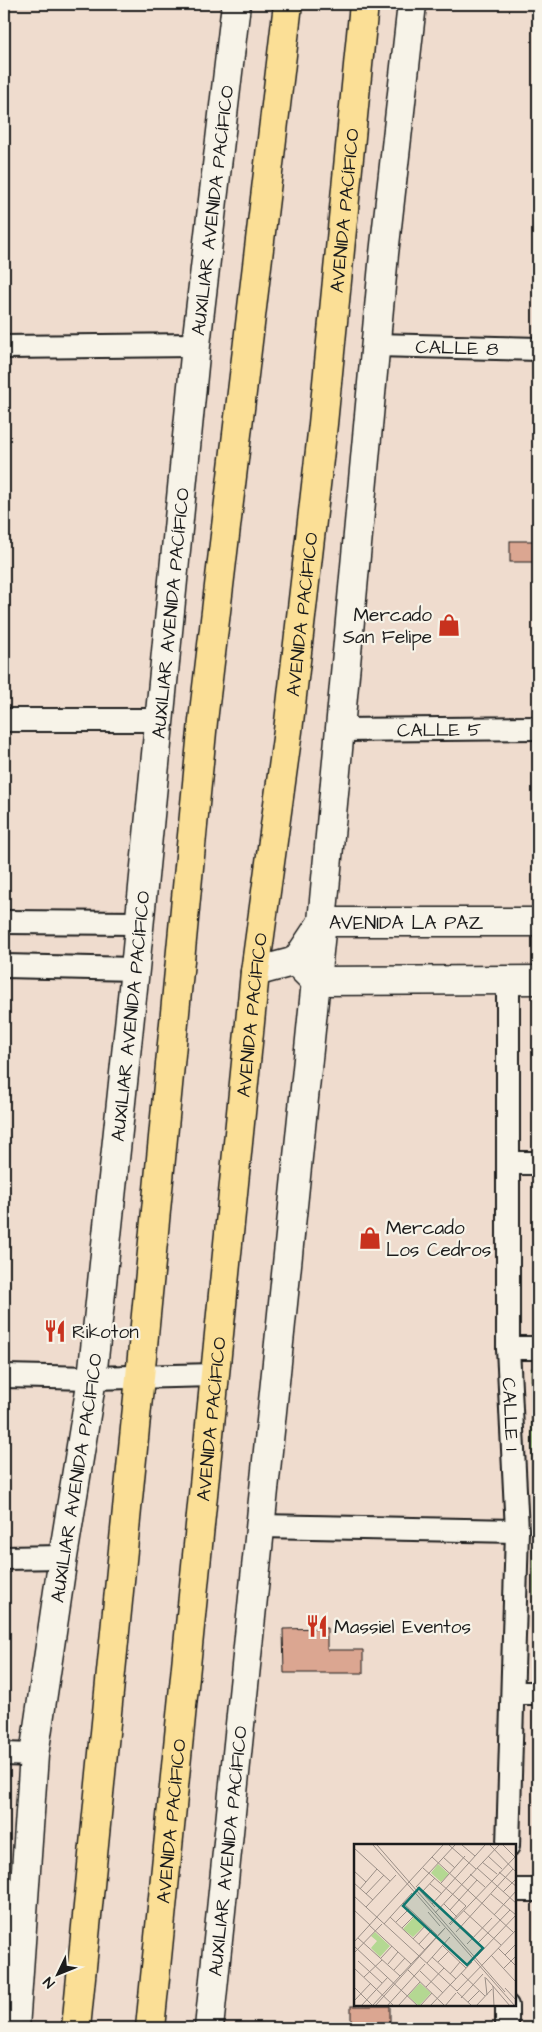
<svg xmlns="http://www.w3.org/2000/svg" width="542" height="2032" font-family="'Architects Daughter',sans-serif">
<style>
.green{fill:#b4d892;stroke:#687a57}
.building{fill:#dba691;stroke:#1c1c1c}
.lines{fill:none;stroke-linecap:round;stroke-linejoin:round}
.minor-casing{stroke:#1c1c1c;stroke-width:26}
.tertiary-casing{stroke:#1c1c1c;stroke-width:31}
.secondary-casing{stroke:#1c1c1c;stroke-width:31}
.primary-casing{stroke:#1c1c1c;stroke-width:31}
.minor{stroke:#f7f3e8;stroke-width:22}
.tertiary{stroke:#f7f3e8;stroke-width:28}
.secondary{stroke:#f7f3e8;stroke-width:28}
.primary{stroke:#fbdf96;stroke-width:28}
.labels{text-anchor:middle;stroke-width:4.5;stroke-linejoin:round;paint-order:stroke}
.street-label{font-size:19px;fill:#1c1c1c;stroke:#f7f3e8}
.poi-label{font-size:19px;fill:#1c1c1c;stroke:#f7f3e8;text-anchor:start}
.inset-road{fill:none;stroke:#9b8f87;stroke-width:1}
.view{fill:#0f766e;fill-opacity:0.15;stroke:#0f766e;stroke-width:2.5}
.inset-edge{fill:none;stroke:#1c1c1c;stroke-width:2.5}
</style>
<rect width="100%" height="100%" fill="#efdcce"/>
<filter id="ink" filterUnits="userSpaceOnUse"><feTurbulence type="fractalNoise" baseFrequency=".02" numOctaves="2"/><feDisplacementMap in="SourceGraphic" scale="10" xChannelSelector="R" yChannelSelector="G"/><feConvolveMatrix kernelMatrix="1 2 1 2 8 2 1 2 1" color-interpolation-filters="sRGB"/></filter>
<g filter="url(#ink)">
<!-- green -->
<polygon class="green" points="531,1368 538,1368 538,1671 534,1671"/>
<!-- building -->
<g class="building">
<rect x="510" y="541" width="28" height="21"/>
<polygon points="327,1628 327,1650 363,1650 363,1673 284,1673 283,1629"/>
<rect x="351" y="2006" width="39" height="22"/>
</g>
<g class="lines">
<defs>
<g id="minor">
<path id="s1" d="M376 345 538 349"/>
<polyline points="4,347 196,345"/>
<polyline points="4,720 158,720"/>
<path id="s2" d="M340 730 538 728"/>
<polyline points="4,922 140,923"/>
<polyline points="4,966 135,969"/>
<path id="s3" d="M508 980V1348L517 1531 508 1846"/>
<polyline points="508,1163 538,1163"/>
<polyline points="508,1348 538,1348"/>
<polyline points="4,1376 92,1378 214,1375"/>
<polyline points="260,1526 517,1531"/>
<polyline points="4,1558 63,1557"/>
<polyline points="513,1693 538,1693"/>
<polyline points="4,1754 34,1755"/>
<polyline points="516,1890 538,1890"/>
<polyline points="507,2028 507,2006"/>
</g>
<g id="tertiary">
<path id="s4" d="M296 961 322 922H538"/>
<polyline points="298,964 315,981 538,980"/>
<polyline points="255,972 296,961"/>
</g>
<g id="secondary">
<path id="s5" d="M15 2028 34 1755 63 1557 92 1378 135 969 196 345 236 4"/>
<path id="s6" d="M209 2028 322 922 384 254 412 4"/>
</g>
<g id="primary">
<polyline points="76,2028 140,1377 203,721 288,4"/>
<path id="s7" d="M150 2028 255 972 288 731 323 424 364 4"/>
</g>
</defs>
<!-- minor casing -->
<use href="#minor" class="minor-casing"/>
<!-- tertiary casing -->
<use href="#tertiary" class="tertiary-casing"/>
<!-- secondary casing -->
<use href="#secondary" class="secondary-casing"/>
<!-- primary casing -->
<use href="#primary" class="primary-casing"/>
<!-- minor -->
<use href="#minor" class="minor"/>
<!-- tertiary -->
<use href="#tertiary" class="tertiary"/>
<!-- secondary -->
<use href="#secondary" class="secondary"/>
<!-- primary -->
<use href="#primary" class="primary"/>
</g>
</g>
<!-- icons -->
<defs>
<symbol id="shop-bare" viewBox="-9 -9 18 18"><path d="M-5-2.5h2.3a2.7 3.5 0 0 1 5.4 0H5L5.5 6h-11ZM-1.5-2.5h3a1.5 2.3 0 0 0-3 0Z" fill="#c8321e" stroke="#f7f3e8" stroke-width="2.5" paint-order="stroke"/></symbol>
<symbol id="restaurant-bare" viewBox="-9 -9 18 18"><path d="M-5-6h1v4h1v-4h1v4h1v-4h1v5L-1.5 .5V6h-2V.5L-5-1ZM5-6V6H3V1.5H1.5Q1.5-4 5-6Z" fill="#c8321e" stroke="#f7f3e8" stroke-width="2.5" paint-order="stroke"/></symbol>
</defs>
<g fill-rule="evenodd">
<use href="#shop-bare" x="433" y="609" width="32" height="32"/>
<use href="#shop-bare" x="354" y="1222" width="32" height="32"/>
<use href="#restaurant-bare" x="39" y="1315" width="32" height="32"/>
<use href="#restaurant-bare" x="301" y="1610" width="32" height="32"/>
</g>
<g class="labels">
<!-- street labels -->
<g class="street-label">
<text dy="7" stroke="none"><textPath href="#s5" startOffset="1829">AUXILIAR AVENIDA PACÍFICO</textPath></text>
<text dy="7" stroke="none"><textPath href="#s7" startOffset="1828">AVENIDA PACÍFICO</textPath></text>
<text dy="7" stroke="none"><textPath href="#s1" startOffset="81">CALLE 8</textPath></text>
<text dy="7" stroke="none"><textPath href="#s7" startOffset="1422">AVENIDA PACÍFICO</textPath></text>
<text dy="7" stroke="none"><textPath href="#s5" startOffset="1424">AUXILIAR AVENIDA PACÍFICO</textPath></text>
<text dy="7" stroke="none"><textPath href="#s2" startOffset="99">CALLE 5</textPath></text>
<text dy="7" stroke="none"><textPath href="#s4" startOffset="131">AVENIDA LA PAZ</textPath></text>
<text dy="7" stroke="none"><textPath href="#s7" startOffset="1018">AVENIDA PACÍFICO</textPath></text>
<text dy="7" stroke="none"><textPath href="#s5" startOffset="1019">AUXILIAR AVENIDA PACÍFICO</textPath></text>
<text dy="7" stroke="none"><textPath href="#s3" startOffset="434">CALLE 1</textPath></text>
<text dy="7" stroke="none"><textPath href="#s7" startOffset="612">AVENIDA PACÍFICO</textPath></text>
<text dy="7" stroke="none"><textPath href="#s5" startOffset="554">AUXILIAR AVENIDA PACÍFICO</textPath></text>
<text dy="7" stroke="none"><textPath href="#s7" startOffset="208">AVENIDA PACÍFICO</textPath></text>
<text dy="7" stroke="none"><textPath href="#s6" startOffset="178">AUXILIAR AVENIDA PACÍFICO</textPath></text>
</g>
<!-- poi labels -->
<g class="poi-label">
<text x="432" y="621" text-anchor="end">Mercado<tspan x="432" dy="22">San Felipe</tspan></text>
<text x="386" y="1234">Mercado<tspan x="386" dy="22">Los Cedros</tspan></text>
<text x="72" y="1338">Rikoton</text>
<text x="334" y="1633">Massiel Eventos</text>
</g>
</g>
<!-- overview -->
<g transform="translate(354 1844)">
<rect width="162" height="162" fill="#efdcce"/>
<path d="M84 20 95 30 87 38 77 29ZM61 72 71 81 59 93 49 85ZM21 88 36 102 26 113 17 104 23 97 17 92ZM66 139 77 149 65 162 54 152Z" fill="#b4d892"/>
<path class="inset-road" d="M19 1 161 162M23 1 151 148M95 1 122 25M108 1 121 12M136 1 163 29M149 1 163 15M0 4 36 37M134 12 148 25M78 13 159 88M89 13 101 24M128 18 143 30M69 24 112 62M123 24 163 60M0 27 12 38M145 28 163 43M116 30 131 43M0 39 19 56M87 39 111 12M76 40 88 50M62 42 81 63M62 43 101 1M6 45 23 25M68 48 81 34M149 48 163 34M12 50 30 31M137 50 162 71M0 52 103 147M49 59 83 91M78 60 131 1M90 60 103 73M12 63 42 31M0 66 16 81M96 66 123 36M110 67 147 101M74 68 86 82M81 69 145 1M140 71 163 46M36 73 71 106M21 75 89 1M42 78 55 65M30 80 58 49M95 80 112 62M15 81 57 120M96 81 161 13M107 82 119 93M48 84 61 71M102 88 159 25M4 94 46 132M118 94 130 105M59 95 72 81M0 98 22 74M124 99 156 66M65 100 78 86M113 100 138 74M0 102 64 162M89 102 112 124M144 104 163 123M0 109 28 80M137 111 161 137M151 111 163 99M123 112 163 70M78 113 102 135M27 114 38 102M4 117 28 139M84 118 95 107M73 119 96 93M34 120 44 108M0 124 40 162M150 124 163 111M40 126 51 114M54 126 91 162M66 127 89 149M107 129 131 152M96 130 106 118M10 133 28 116M131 133 133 151M132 134 156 162M139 142 140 162M0 143 18 161M72 143 90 124M151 144 163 157M103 147 163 85M103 148 118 162M107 154 129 130M0 157 17 139M114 158 125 147M7 162 34 133M18 162 90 85M21 162 91 84M33 162 71 120M44 162 66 138M66 162 78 149M76 162 118 118M91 162 102 149M122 162 138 145"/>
<path class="view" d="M65 44 129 104 113 121 49 62Z"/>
<rect width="162" height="162" class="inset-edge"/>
</g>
<!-- margin -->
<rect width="542" height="2032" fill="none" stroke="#f7f3e8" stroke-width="20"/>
<rect x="10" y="10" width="522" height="2012" fill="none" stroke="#1c1c1c" stroke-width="2" filter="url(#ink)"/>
<!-- north arrow -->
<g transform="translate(58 1974) rotate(227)" stroke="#f7f3e8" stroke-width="4" paint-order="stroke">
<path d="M0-4L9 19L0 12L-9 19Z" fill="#1c1c1c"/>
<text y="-8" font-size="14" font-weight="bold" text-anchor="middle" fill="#1c1c1c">N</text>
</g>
</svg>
